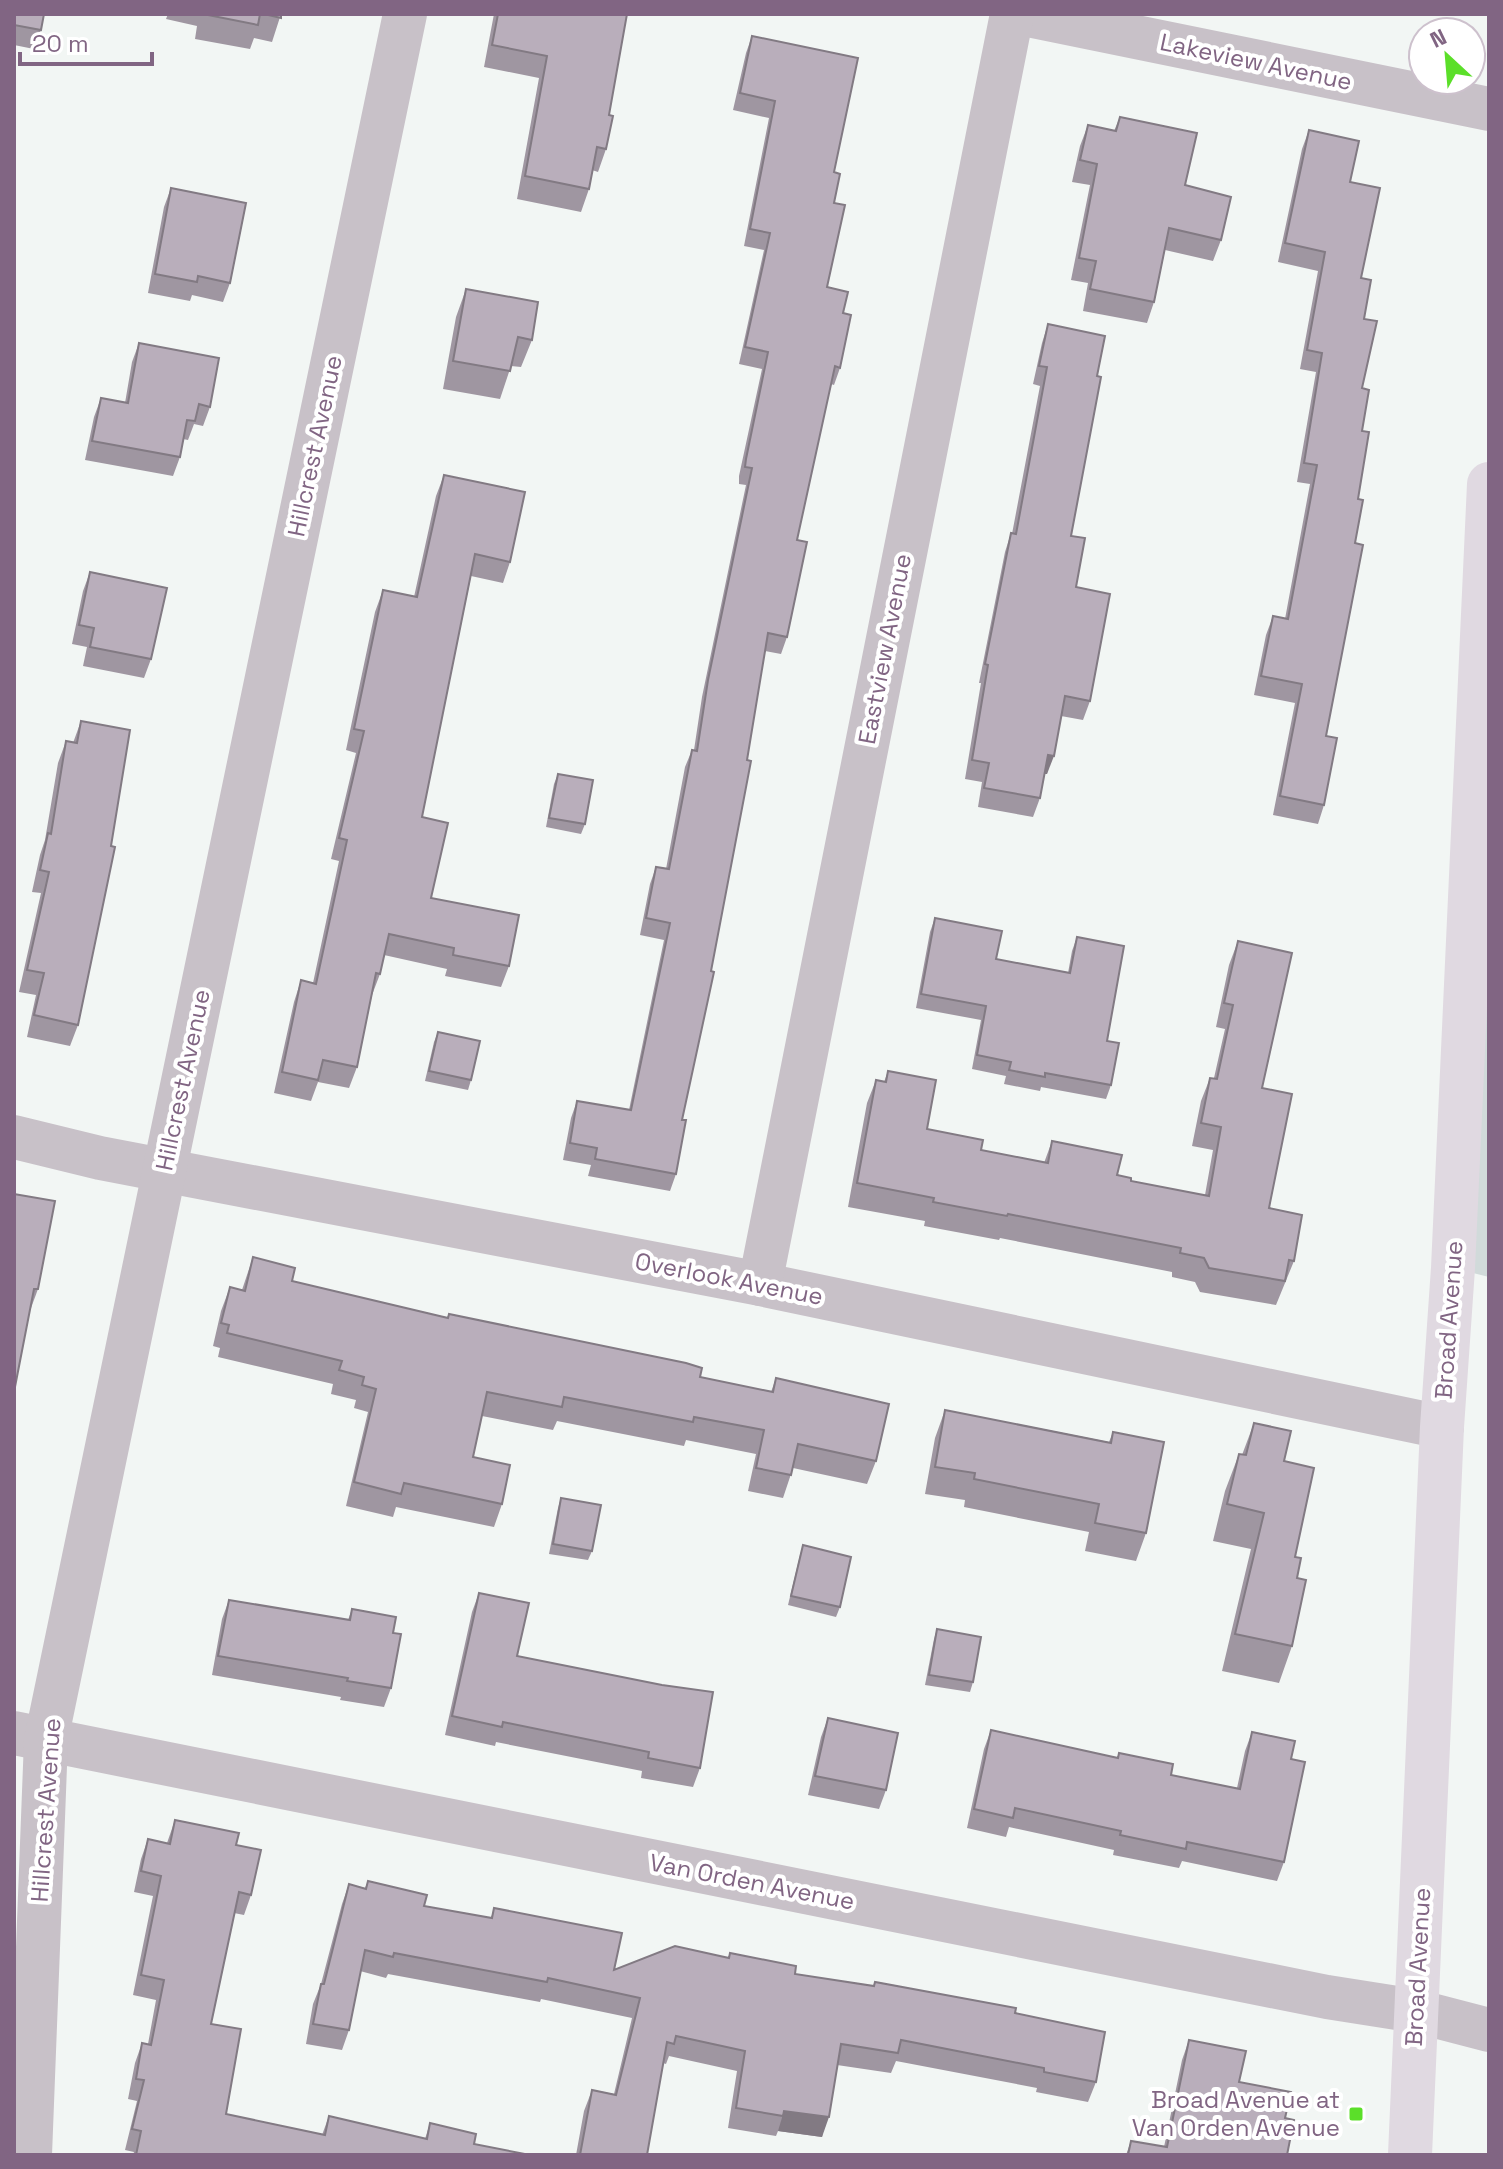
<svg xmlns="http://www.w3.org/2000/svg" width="1503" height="2169" font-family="'Space Grotesk',sans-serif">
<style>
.green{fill:#d1dada}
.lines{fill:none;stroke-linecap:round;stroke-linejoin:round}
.street{stroke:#c8c1c8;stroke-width:44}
.secondary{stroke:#e0d9e1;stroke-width:44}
.wall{fill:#9f96a1}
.shaded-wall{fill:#827a83}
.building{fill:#b9aebb;stroke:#827a83;stroke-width:2}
.poi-dot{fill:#5bdf29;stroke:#fff;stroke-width:3}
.labels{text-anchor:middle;stroke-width:8;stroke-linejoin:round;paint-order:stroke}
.street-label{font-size:24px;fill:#816583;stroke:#fff}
.poi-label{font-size:24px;fill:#816583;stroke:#fff;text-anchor:end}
</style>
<rect width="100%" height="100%" fill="#f2f6f4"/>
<!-- green -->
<polygon class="green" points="1489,484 1489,1277 1453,1268"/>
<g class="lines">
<!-- street -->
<g class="street">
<polyline points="1023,14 1489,109"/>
<polyline points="14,1137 100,1158 760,1284 1442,1427"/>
<polyline points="760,1284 1012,14"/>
<polyline points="14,1733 1327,1997 1416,2011 1489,2030"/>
<polyline points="30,2155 46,1740 405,14"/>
</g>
<!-- secondary -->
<polyline class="secondary" points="1410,2155 1442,1427 1453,1268 1489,484"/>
</g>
<!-- wall -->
<g class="wall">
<polygon points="14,14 41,30 34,49 14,45"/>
<polygon points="168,14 281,14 272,42 254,38 250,49 195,39 197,26 166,19"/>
<polygon points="494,14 627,14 609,115 606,149 598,172 592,170 589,189 581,212 517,199 539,78 484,67"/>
<polygon points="752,36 834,172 834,203 827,287 843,313 840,368 834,385 831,384 797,540 787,637 781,654 765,651 682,1120 676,1174 670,1191 588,1176 591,1165 563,1160 571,1118 577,1101 629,1110 664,940 640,935 650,884 656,867 666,869 685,767 692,750 694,750 702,697 746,485 739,484 739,476 762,369 739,364 764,250 744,246 769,118 733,110 746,53"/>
<polygon points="1120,117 1185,185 1221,240 1213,261 1165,250 1154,302 1147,323 1083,311 1088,283 1071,280 1090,185 1072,182 1080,146 1088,125 1114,131"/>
<polygon points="1309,130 1350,182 1361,278 1364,319 1362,431 1355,543 1326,736 1324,805 1318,824 1273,815 1295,703 1254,695 1266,635 1273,616 1285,619 1310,484 1297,482 1316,372 1300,369 1318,271 1278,262 1302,149"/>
<polygon points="171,188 230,283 223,302 192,295 190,301 148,293 164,207"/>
<polygon points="466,289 532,340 521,367 511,366 500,399 443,389 456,317"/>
<polygon points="1048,324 1097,376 1071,536 1090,701 1083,720 1061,716 1047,774 1044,774 1040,798 1033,817 978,807 982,782 965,779 981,683 979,683 1005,552 1011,533 1012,534 1040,386 1033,384 1042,343"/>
<polygon points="139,343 210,407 203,426 194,424 188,440 183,439 180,457 173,476 85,460 94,417 101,398 125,403 132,362"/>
<polygon points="444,475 510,562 503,583 471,576 422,817 431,898 509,966 501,987 445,976 447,969 384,955 380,974 372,995 357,1067 349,1088 318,1082 311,1101 274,1093 294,1002 301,980 313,983 339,861 331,859 356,753 346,750 375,612 383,590 414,597 436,496"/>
<polygon points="90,572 151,659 144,678 83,666 87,647 72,644 83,591"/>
<polygon points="81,721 78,1025 70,1046 27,1037 36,995 19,992 41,893 32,892 40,855 45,840 58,763 66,741 73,743"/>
<polygon points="558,774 585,824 581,834 546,827 554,784"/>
<polygon points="935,918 996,959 1068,973 1072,951 1077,937 1107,1041 1111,1085 1106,1099 1041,1087 1040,1091 1004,1084 1006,1076 972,1069 981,1020 916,1008 930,932"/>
<polygon points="1238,941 1262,1088 1269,1208 1294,1261 1276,1305 1200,1292 1195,1282 1172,1277 1172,1272 1000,1238 999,1240 924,1226 925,1221 848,1207 867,1103 876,1080 884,1082 888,1071 927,1129 981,1150 1044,1163 1052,1141 1131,1181 1205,1195 1213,1150 1192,1146 1201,1101 1210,1078 1214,1078 1225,1029 1216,1027 1229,965"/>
<polygon points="438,1032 471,1080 468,1090 425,1081 434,1042"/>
<polygon points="14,1194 38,1289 31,1308 30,1308"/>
<polygon points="253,1257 292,1281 700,1377 771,1392 776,1378 876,1461 867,1484 793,1468 783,1498 748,1491 756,1454 686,1440 684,1446 557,1421 553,1430 482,1416 473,1457 502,1504 494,1527 396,1507 393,1517 346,1506 368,1412 354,1408 356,1400 331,1394 333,1384 218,1357 220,1348 213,1346 221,1311 230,1287 242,1290"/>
<polygon points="945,1410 1109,1442 1113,1432 1146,1533 1136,1561 1085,1551 1089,1532 964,1507 965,1500 925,1494 935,1438"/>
<polygon points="1254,1423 1284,1461 1297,1578 1292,1646 1279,1683 1222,1671 1251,1549 1213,1541 1225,1491 1239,1454 1242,1455"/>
<polygon points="561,1498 592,1551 588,1560 549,1554 558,1508"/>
<polygon points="803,1545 840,1607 836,1617 788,1605 800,1555"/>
<polygon points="479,1593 517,1656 700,1768 693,1787 641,1778 642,1771 496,1742 495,1746 445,1735 472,1612"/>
<polygon points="229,1600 348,1620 352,1609 393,1633 391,1688 384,1707 340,1700 341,1697 212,1675 222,1619"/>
<polygon points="937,1629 973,1682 970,1692 925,1685 934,1639"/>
<polygon points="828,1718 886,1790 879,1809 808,1795 821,1737"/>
<polygon points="991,1730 1117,1758 1119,1753 1171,1775 1237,1788 1245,1751 1252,1732 1291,1759 1284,1862 1277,1881 1182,1861 1179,1868 1113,1855 1114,1850 1009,1827 1006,1837 967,1828 984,1749"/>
<polygon points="175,1820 236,1845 251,1895 244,1915 234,1913 211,2024 226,2114 322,2135 329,2116 425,2139 430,2123 474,2144 530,2155 133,2155 134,2152 125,2150 137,2101 128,2099 135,2063 142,2043 148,2044 156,2000 133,1995 153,1896 134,1892 141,1859 148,1839 167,1843"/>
<polygon points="368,1881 424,1906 491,1918 494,1908 614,1970 728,1958 730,1953 795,1974 874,1986 875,1982 1015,2013 1096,2082 1088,2102 1036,2092 1037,2088 896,2061 891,2073 837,2065 822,2137 778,2131 776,2136 728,2128 737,2071 669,2056 666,2064 663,2063 647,2155 576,2155 584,2111 592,2090 614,2094 632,2018 541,1999 540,2002 388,1974 386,1978 360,1971 349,2030 342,2050 306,2044 313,2004 321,1984 342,1904 349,1884 365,1888"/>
<polygon points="1189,2040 1239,2082 1285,2118 1287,2155 1126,2155 1131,2141 1164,2147 1182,2060"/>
</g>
<!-- shaded-wall -->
<g class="shaded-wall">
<polygon points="1048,755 1054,756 1047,774 1041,774"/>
<polygon points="784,2111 829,2117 822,2137 778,2131"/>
</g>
<!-- building -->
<g class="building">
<polygon points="14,14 44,14 41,30 14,25"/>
<polygon points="203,14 260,14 258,25"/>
<polygon points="264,14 281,14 281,18"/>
<polygon points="498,14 627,14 609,115 613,116 606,149 597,147 589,189 525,176 547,56 492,45"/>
<polygon points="752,36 858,58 834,172 840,174 834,203 845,205 827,287 848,292 843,313 851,315 840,368 835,366 797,540 807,542 787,637 768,633 747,760 751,761 711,971 714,972 682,1120 686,1120 676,1174 595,1159 597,1148 570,1143 577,1101 631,1110 670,923 646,918 656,867 669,869 692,750 697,751 708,680 752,468 745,467 746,459 768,352 745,347 770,233 750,229 775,101 740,93"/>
<polygon points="1120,117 1197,133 1185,185 1231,197 1221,240 1169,228 1154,302 1090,289 1096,261 1079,258 1097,164 1080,160 1088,125 1116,131"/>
<polygon points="1309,130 1359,141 1350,182 1380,188 1361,278 1371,280 1364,319 1377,321 1362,388 1369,390 1362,431 1369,432 1358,499 1363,500 1355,543 1363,545 1326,736 1337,738 1324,805 1280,796 1302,684 1261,676 1273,616 1288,619 1317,465 1304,463 1322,353 1307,350 1325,252 1285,243"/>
<polygon points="171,188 246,203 230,283 198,276 197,282 155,274"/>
<polygon points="466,289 538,302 532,340 518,337 510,371 453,361"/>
<polygon points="1048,324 1105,336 1097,376 1101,377 1071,536 1085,538 1076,587 1110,594 1090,701 1065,696 1054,756 1048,755 1040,798 984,788 989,763 972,760 988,665 985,664 1011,533 1016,534 1047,367 1039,366"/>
<polygon points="139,343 219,358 210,407 199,404 195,421 187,420 180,457 92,441 101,398 128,403"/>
<polygon points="444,475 525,492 510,562 475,554 422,817 448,823 431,898 519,915 509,966 453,955 454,948 389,934 380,974 376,973 357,1067 323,1060 318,1080 282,1072 301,980 316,984 347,840 339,838 364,731 354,729 383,590 417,597"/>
<polygon points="90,572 167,588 151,659 90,647 94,628 79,625"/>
<polygon points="81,721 130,730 111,846 115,847 78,1025 34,1015 44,973 27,970 49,872 40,870 48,833 51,834 66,741 77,743"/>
<polygon points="558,774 593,780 585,824 549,818"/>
<polygon points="935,918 1002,931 996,959 1070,973 1077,937 1124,946 1107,1041 1119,1043 1111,1085 1045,1073 1045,1077 1009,1070 1011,1062 977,1055 986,1006 921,994"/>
<polygon points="1238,941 1292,953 1262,1088 1292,1094 1269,1208 1302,1215 1294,1261 1289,1260 1285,1281 1209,1268 1204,1258 1180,1253 1181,1248 1008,1214 1007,1216 933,1202 934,1198 857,1183 876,1080 886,1082 888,1071 936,1080 927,1129 983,1140 981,1150 1048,1163 1052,1141 1122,1155 1117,1175 1131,1178 1131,1181 1209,1196 1221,1127 1201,1123 1210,1078 1217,1079 1233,1005 1224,1003"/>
<polygon points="438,1032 480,1041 471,1080 429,1071"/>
<polygon points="14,1194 55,1201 38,1289 34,1289 14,1392"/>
<polygon points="253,1257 295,1268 292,1281 448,1318 449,1314 686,1363 702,1368 700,1377 773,1392 776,1378 889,1404 876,1461 798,1444 791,1475 756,1468 764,1430 694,1417 693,1422 564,1397 562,1407 487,1392 473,1457 510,1465 502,1504 404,1483 401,1494 354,1482 376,1389 362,1385 364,1377 339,1370 342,1361 227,1333 229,1325 221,1323 230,1287 245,1291"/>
<polygon points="945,1410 1111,1443 1113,1432 1164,1442 1146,1533 1095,1523 1099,1504 974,1479 975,1473 935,1467"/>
<polygon points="1254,1423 1291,1431 1284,1461 1314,1468 1295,1557 1301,1558 1297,1578 1306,1580 1292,1646 1235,1634 1264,1513 1227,1504 1239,1454 1246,1455"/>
<polygon points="561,1498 601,1505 592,1551 553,1544"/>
<polygon points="803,1545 851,1557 840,1607 791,1596"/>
<polygon points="479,1593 529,1603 517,1656 662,1685 713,1692 700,1768 648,1758 649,1752 503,1722 502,1727 452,1716"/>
<polygon points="229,1600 350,1620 352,1609 396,1617 393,1633 401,1634 391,1688 347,1681 348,1678 218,1656"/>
<polygon points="937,1629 981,1637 973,1682 929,1675"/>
<polygon points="828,1718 898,1733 886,1790 815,1776"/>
<polygon points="991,1730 1118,1758 1119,1753 1173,1764 1171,1775 1240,1789 1252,1732 1295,1741 1291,1759 1305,1762 1284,1862 1187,1842 1186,1849 1120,1835 1121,1831 1015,1808 1013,1818 974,1809"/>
<polygon points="175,1820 239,1833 236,1845 261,1850 251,1895 239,1892 211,2024 241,2029 226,2114 325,2135 329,2116 427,2139 430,2123 476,2134 474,2144 530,2155 136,2155 141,2131 132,2129 144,2080 136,2079 142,2043 151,2045 164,1980 141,1975 161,1876 141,1871 148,1839 170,1844"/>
<polygon points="368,1881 427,1895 424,1906 492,1918 494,1908 622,1933 614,1970 675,1946 729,1958 730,1953 796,1966 795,1974 874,1986 875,1982 1016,2008 1015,2013 1105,2032 1096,2082 1044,2072 1044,2068 901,2040 898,2053 841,2044 829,2117 784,2111 783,2116 736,2108 745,2051 676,2036 674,2044 667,2042 647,2155 580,2155 592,2090 616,2095 640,1998 548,1978 547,1982 394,1953 393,1957 365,1950 349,2030 313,2024 321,1984 324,1984 349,1884 366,1889"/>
<polygon points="1189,2040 1246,2051 1239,2082 1291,2092 1285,2118 1294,2120 1287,2155 1128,2155 1131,2141 1167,2147"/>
</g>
<!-- markers -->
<rect class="poi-dot" x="1348" y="2106" width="16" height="16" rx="4"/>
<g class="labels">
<!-- street labels -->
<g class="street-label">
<text transform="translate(1256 62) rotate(12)" y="8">Lakeview Avenue</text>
<text transform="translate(315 446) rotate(-78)" y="8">Hillcrest Avenue</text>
<text transform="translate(885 649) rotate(-79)" y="8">Eastview Avenue</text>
<text transform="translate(183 1080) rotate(-78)" y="8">Hillcrest Avenue</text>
<text transform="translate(729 1279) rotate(11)" y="8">Overlook Avenue</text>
<text transform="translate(1449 1320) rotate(-86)" y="8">Broad Avenue</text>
<text transform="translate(46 1810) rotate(-86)" y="8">Hillcrest Avenue</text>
<text transform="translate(752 1882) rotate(11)" y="8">Van Orden Avenue</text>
<text transform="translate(1418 1967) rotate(-87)" y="8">Broad Avenue</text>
</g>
<!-- poi labels -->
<g class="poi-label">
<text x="1340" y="2108">Broad Avenue at<tspan x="1340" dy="28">Van Orden Avenue</tspan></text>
</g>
</g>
<!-- border -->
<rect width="1503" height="2169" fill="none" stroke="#816583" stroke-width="32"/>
<!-- north arrow -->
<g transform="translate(1447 56) rotate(334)"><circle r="38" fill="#ffffff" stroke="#cdc1cd" stroke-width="2"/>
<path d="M0-6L14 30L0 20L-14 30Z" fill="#5bdf29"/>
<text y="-12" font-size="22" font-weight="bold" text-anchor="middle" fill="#816583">N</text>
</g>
<!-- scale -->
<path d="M20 52v12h132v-12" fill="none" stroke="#816583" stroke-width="4"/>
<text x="32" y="52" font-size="24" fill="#816583" stroke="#ffffff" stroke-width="6" paint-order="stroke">20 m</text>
</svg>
